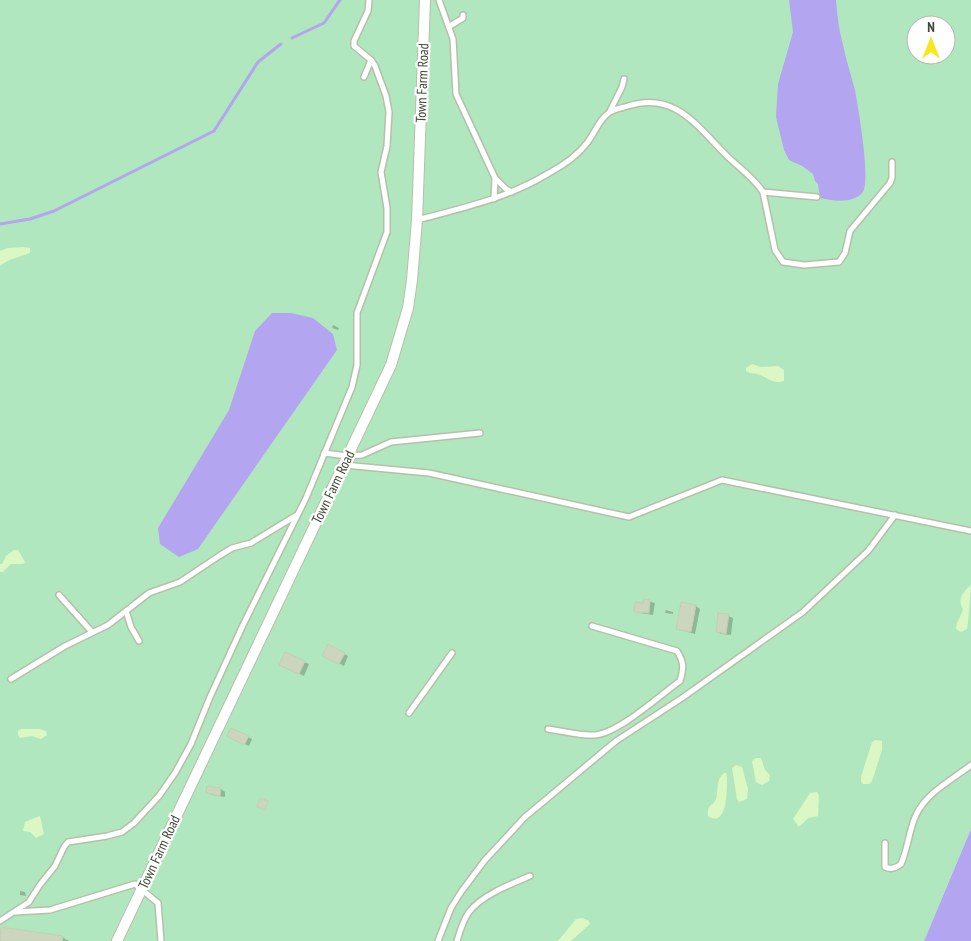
<svg xmlns="http://www.w3.org/2000/svg" width="971" height="941" font-family="'PT Sans Narrow',sans-serif">
<style>
.green{fill:#b1e7be;fill-rule:evenodd}
.sand{fill:#daf7c4}
.water{fill:#b3a5ef}
.shadow{fill:#0003}
.lines{fill:none;stroke-linecap:round;stroke-linejoin:round}
.stream{stroke:#b3a5ef;stroke-width:3}
.building{fill:#ccd5bd;stroke:#c4d0b0}
.service-casing{stroke:#b6bfaa;stroke-width:8}
.minor-casing{stroke:#b6bfaa;stroke-width:12}
.service{stroke:#fff;stroke-width:5}
.minor{stroke:#fff;stroke-width:10}
.labels{text-anchor:middle;stroke-width:4.5;stroke-linejoin:round;paint-order:stroke}
.street-label{font-size:14px;fill:#404736;stroke:#fff}
</style>
<rect width="100%" height="100%" fill="#eef4e8"/>
<!-- green -->
<path class="green" d="M0 0H971V829L924 941H0ZM916 25H946V55H916Z"/>
<!-- sand -->
<g class="sand">
<path d="M24 247 30 248V253C20 257 8 259 0 266V251L7 248Z"/>
<path d="M752 364 761 367 778 366 784 370V381C775 385 767 377 757 374 753 373 750 374 746 371V368Z"/>
<polygon points="14,550 18,550 25,562 23,564 11,564 3,572 0,572 0,564 2,564 6,556"/>
<path d="M971 585 968 623 967 629 961 632 956 629C956 621 961 617 963 609 957 599 963 592 971 585Z"/>
<polygon points="21,729 39,729 46,731 47,735 41,739 32,736 20,738 18,735 18,731"/>
<polygon points="875,740 882,741 882,750 872,781 869,784 863,784 861,781 861,777 872,742"/>
<polygon points="756,758 761,758 765,770 770,775 769,781 762,785 756,782 752,761"/>
<polygon points="736,765 742,767 748,789 747,799 739,802 737,799 732,768"/>
<path d="M724 773H726L727 777C727 788 728 829 708 816 707 803 713 807 716 799 719 789 715 781 724 773Z"/>
<polygon points="817,792 819,796 818,816 808,818 800,826 798,826 793,819 810,793"/>
<polygon points="40,816 44,834 36,838 30,832 23,831 25,822"/>
<polygon points="582,918 589,921 590,924 571,941 558,941 576,919"/>
</g>
<!-- water -->
<g class="water">
<path d="M789 0H836C837 15 839 30 843 45 846 60 851 75 855 90 858 106 871 181 863 192 853 204 833 201 820 198L818 184 815 181 813 174 802 166 789 160 784 150 776 117 778 84 793 32Z"/>
<polygon points="272,313 291,313 313,318 333,334 337,350 198,549 179,557 160,544 158,528 229,410 255,331"/>
<polygon points="971,829 971,941 924,941"/>
</g>
<!-- shadow -->
<g class="shadow">
<polygon points="333,325 339,328 338,330 332,328"/>
<polygon points="645,600 655,603 653,615 640,613 636,611 644,604"/>
<polygon points="696,606 700,609 695,634 677,629"/>
<polygon points="666,610 673,612 673,614 665,613"/>
<polygon points="728,616 733,618 731,635 721,634 717,632"/>
<polygon points="329,646 348,656 344,666 324,655"/>
<polygon points="304,662 309,664 304,676 285,667"/>
<polygon points="248,737 252,739 249,746 233,739"/>
<polygon points="208,787 221,789 225,792 225,797 212,795 208,793"/>
<polygon points="20,891 25,892 26,896 20,895"/>
<polygon points="62,937 69,941 0,941"/>
</g>
<g class="lines">
<!-- stream -->
<g class="stream">
<polyline points="292,38 324,23 340,0"/>
<polyline points="0,224 30,219 54,211 214,131 258,62 281,44"/>
</g>
</g>
<!-- building -->
<g class="building">
<polygon points="644,599 650,600 649,613 634,612 635,602 643,603"/>
<polygon points="681,602 696,605 691,632 676,629"/>
<polygon points="718,613 729,614 726,634 716,632"/>
<polygon points="328,644 345,653 339,664 322,656"/>
<polygon points="285,652 305,661 299,674 279,665"/>
<polygon points="231,728 249,736 244,745 227,736"/>
<polygon points="207,786 221,788 220,796 206,793"/>
<polygon points="260,798 268,801 265,810 257,807"/>
<polygon points="1,927 63,936 62,941 0,941"/>
</g>
<g class="lines">
<defs>
<g id="service">
<polyline points="439,0 453,39 456,94 495,178"/>
<polyline points="450,26 463,18 463,15"/>
<polyline points="364,77 371,60"/>
<polyline points="610,111 622,87 624,79"/>
<polyline points="817,197 763,192 775,250 783,262 804,265 839,262 845,253 850,231 890,183 892,178 892,162"/>
<polyline points="494,199 495,178 506,189 512,192"/>
<path d="M417 220C463 208 508 198 549 173 564 165 577 156 587 143 595 133 599 119 610 112 614 109 622 108 628 106 674 91 696 125 726 155 739 168 753 177 763 192"/>
<polyline points="324,453 348,456 362,455 391,442 480,433"/>
<polyline points="344,465 429,473 629,517 722,480 971,531"/>
<polyline points="59,595 92,632"/>
<polyline points="126,611 131,627 139,641"/>
<polyline points="11,679 65,646 108,625 149,593 180,582 219,556 232,548 251,543 297,515"/>
<polyline points="409,713 452,653"/>
<path d="M548 729C563 731 580 736 595 735 619 733 660 695 680 681 684 668 684 662 677 651L592 626"/>
<path d="M885 843V867C891 870 896 868 901 864 908 848 909 830 916 815 927 792 952 780 971 765"/>
<polyline points="15,912 50,910 135,884 158,903 161,941"/>
<polyline points="0,921 29,902 39,886 55,866 64,847 68,842 107,836 122,832 134,823 159,796 175,773 191,744 210,697 243,625 306,498 352,387 357,365 357,313 387,232 387,208 381,172 387,146 389,112 386,96 375,66 371,60 354,46 354,41 368,11 369,0"/>
<polyline points="438,941 451,908 461,892 485,860 525,817 616,741 682,698 803,612 868,551 895,515"/>
<path d="M457 941C460 931 463 920 469 912 482 895 511 884 530 876"/>
</g>
<polyline id="minor" points="117,941 391,365 408,308 412,280 417,220 425,0"/>
</defs>
<!-- service casing -->
<use href="#service" class="service-casing"/>
<!-- minor casing -->
<use href="#minor" class="minor-casing"/>
<!-- service -->
<use href="#service" class="service"/>
<!-- minor -->
<use href="#minor" class="minor"/>
</g>
<g class="labels">
<!-- street labels -->
<g class="street-label">
<text transform="translate(422 83) rotate(-88)" y="5">Town Farm Road</text>
<text transform="translate(333 487) rotate(-64)" y="5">Town Farm Road</text>
<text transform="translate(159 852) rotate(-65)" y="5">Town Farm Road</text>
</g>
</g>
<!-- north arrow -->
<g transform="translate(931 40)"><circle r="24" fill="#ffffff" stroke="#b3b5af"/>
<path d="M0-4L9 19L0 12L-9 19Z" fill="#f7e81b"/>
<text y="-8" font-size="14" font-weight="bold" text-anchor="middle" fill="#404736">N</text>
</g>
</svg>
